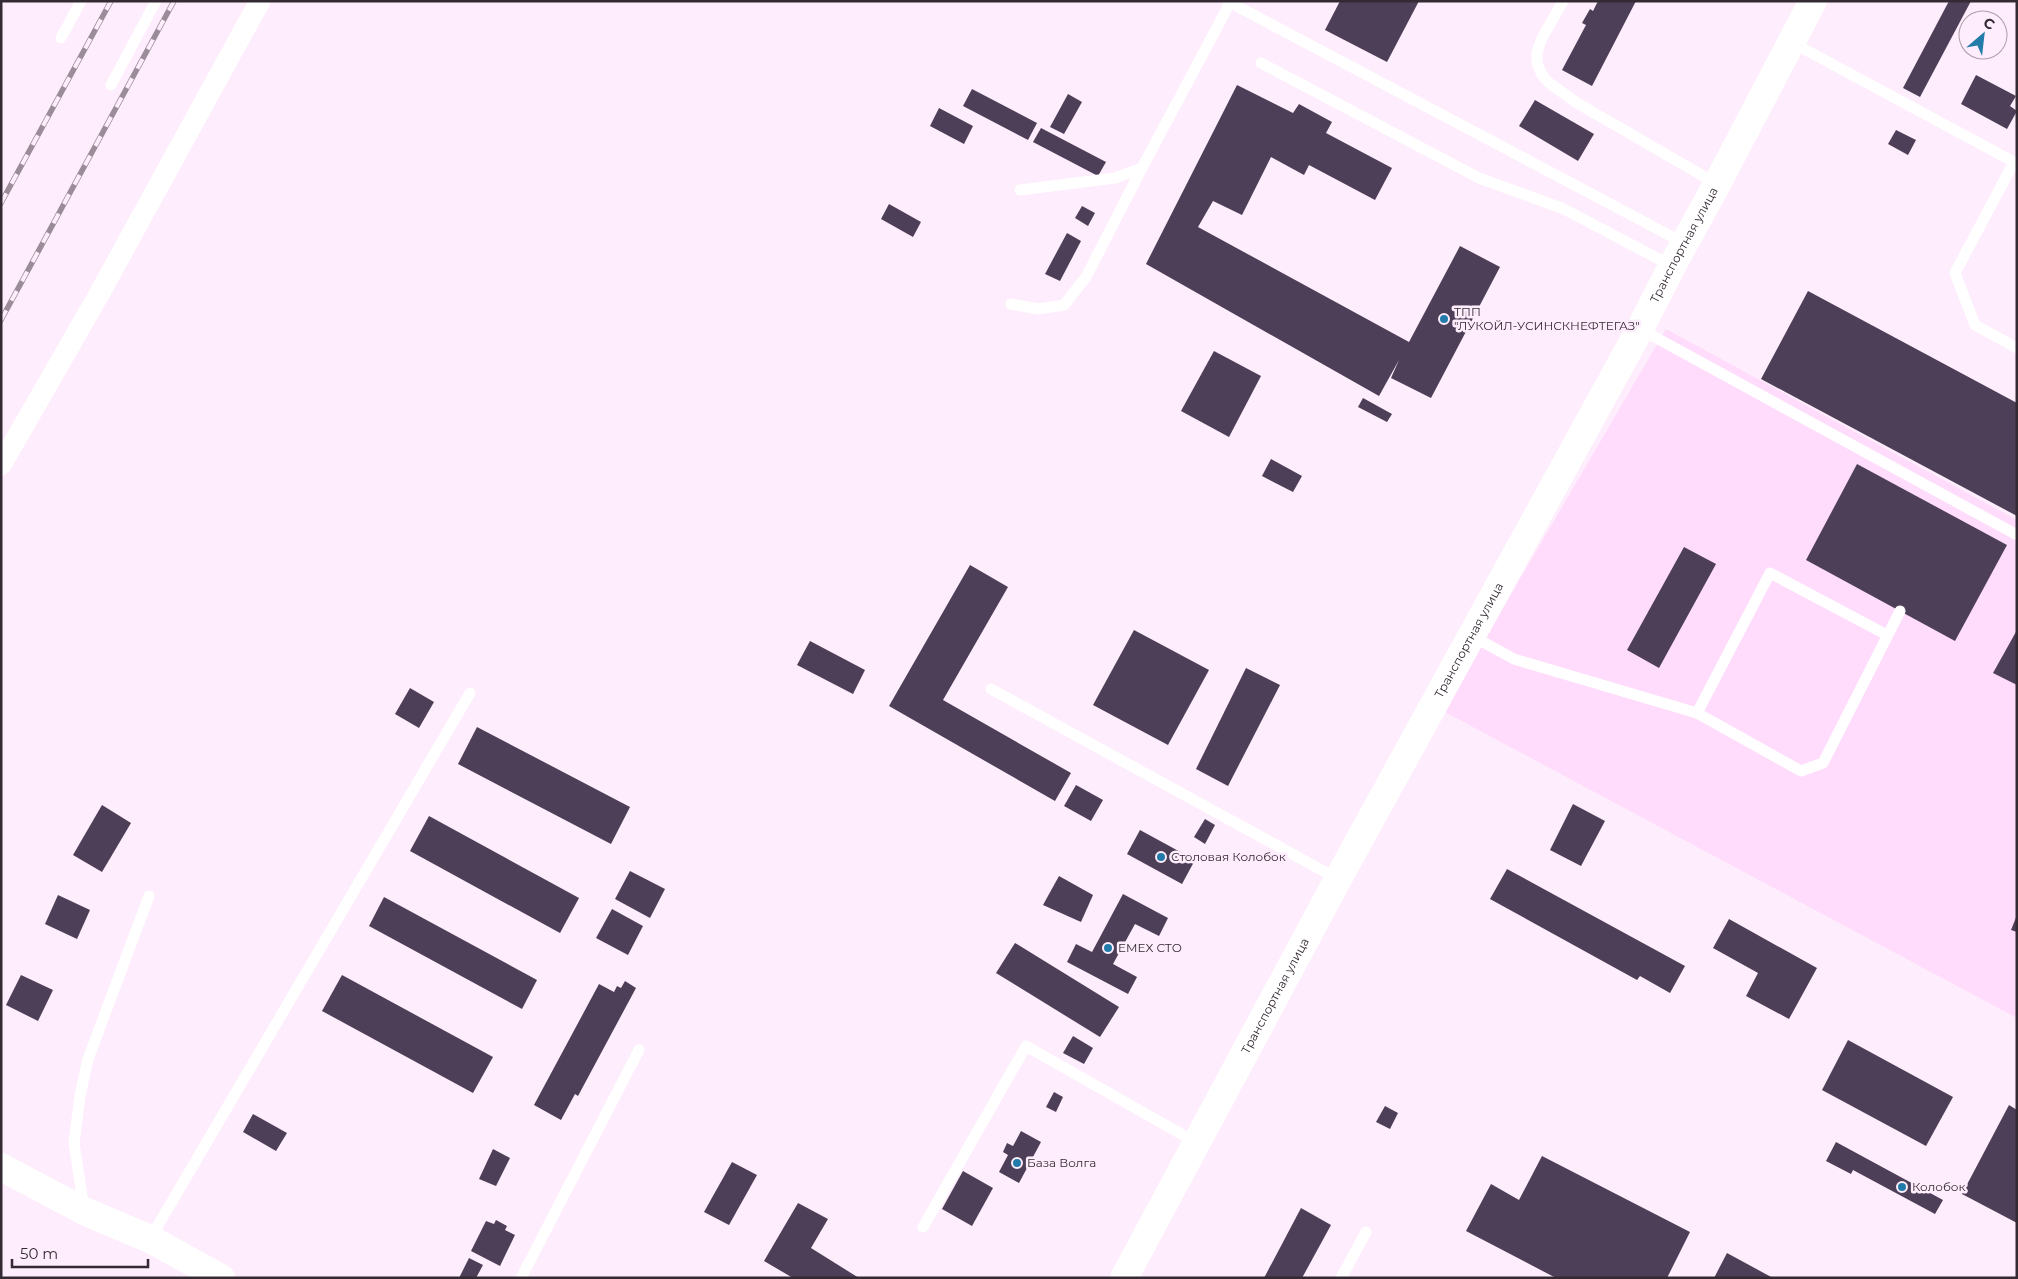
<svg xmlns="http://www.w3.org/2000/svg" width="2018" height="1279" font-family="Montserrat,sans-serif">
<style>
.built{fill:#ffdcfb}
.building{fill:#4e3f58}
.lines{fill:none;stroke-linecap:round;stroke-linejoin:round}
.service{stroke:#fff;stroke-width:11}
.minor{stroke:#fff;stroke-width:21}
.tertiary{stroke:#fff;stroke-width:28}
.rail-casing{stroke:#9a8c98;stroke-width:5.5}
.rail{stroke:#feedfc;stroke-width:4;stroke-dasharray:11;stroke-linecap:butt}
.poi-dot{fill:#237baa;stroke:#feedfc;stroke-width:2}
.labels{text-anchor:middle;stroke-width:5;stroke-linejoin:round;paint-order:stroke}
.street-label{font-size:12px;fill:#342a33;stroke:#feedfc}
.poi-label{font-size:12px;fill:#342a33;stroke:#feedfc;text-anchor:start}
</style>
<rect width="100%" height="100%" fill="#feedfc"/>
<!-- built -->
<polygon class="built" points="1666,329 2017,520 2017,1018 1443,711"/>
<!-- building -->
<g class="building">
<polygon points="1340,1 1419,1 1387,62 1325,30"/>
<polygon points="1598,1 1636,1 1592,86 1562,70 1586,25 1582,23 1590,9 1593,11"/>
<polygon points="1949,1 1971,1 1920,97 1903,88"/>
<polygon points="1976,75 2016,96 2010,106 2017,111 2007,129 1961,104"/>
<polygon points="1237,85 1293,113 1299,104 1332,122 1326,133 1392,168 1375,200 1309,165 1304,175 1271,157 1242,215 1213,201 1198,227 1409,342 1460,246 1500,267 1431,398 1391,378 1399,360 1379,396 1146,264"/>
<polygon points="972,89 1037,123 1028,140 963,106"/>
<polygon points="1068,94 1082,102 1064,134 1050,127"/>
<polygon points="1535,100 1594,134 1578,161 1519,126"/>
<polygon points="939,108 973,126 964,144 930,126"/>
<polygon points="1041,128 1106,162 1098,176 1033,142"/>
<polygon points="1896,130 1916,140 1908,155 1888,144"/>
<polygon points="889,204 921,222 913,237 881,219"/>
<polygon points="1082,206 1095,213 1088,226 1075,218"/>
<polygon points="1067,233 1081,241 1060,281 1045,274"/>
<polygon points="1808,291 2017,403 2017,516 1761,379"/>
<polygon points="1214,351 1261,376 1229,437 1181,411"/>
<polygon points="1363,398 1392,414 1387,422 1358,407"/>
<polygon points="1271,459 1302,476 1293,492 1262,476"/>
<polygon points="1857,464 2007,545 1955,641 1806,560"/>
<polygon points="1684,547 1716,564 1659,668 1627,650"/>
<polygon points="970,565 1008,587 943,700 1071,773 1055,801 889,706"/>
<polygon points="1134,630 1209,670 1168,745 1093,705"/>
<polygon points="2017,630 2017,685 1993,673"/>
<polygon points="810,641 865,670 853,694 797,665"/>
<polygon points="1246,668 1280,685 1228,786 1196,769"/>
<polygon points="410,688 434,702 419,728 395,714"/>
<polygon points="477,727 630,807 611,844 458,764"/>
<polygon points="1076,785 1103,800 1091,821 1064,806"/>
<polygon points="1573,804 1605,821 1581,866 1550,850"/>
<polygon points="102,805 131,823 102,872 73,855"/>
<polygon points="429,816 579,898 560,933 410,851"/>
<polygon points="1205,819 1215,825 1205,844 1194,837"/>
<polygon points="1140,830 1195,860 1182,884 1127,854"/>
<polygon points="1507,869 1685,966 1670,993 1640,976 1637,980 1490,899"/>
<polygon points="630,871 665,889 650,918 615,899"/>
<polygon points="1059,876 1093,895 1081,922 1043,905"/>
<polygon points="1123,894 1168,918 1159,936 1135,924 1113,964 1137,977 1128,994 1067,962 1076,944 1092,952"/>
<polygon points="58,895 90,910 77,939 45,924"/>
<polygon points="384,897 537,980 522,1009 369,926"/>
<polygon points="612,909 643,926 628,955 596,938"/>
<polygon points="2017,915 2017,932 2011,930"/>
<polygon points="1729,919 1817,968 1789,1019 1746,996 1758,973 1713,948"/>
<polygon points="1015,943 1119,1007 1100,1037 996,973"/>
<polygon points="21,975 53,990 38,1021 6,1005"/>
<polygon points="342,975 493,1057 473,1093 322,1011"/>
<polygon points="625,981 636,988 578,1096 575,1094 561,1120 534,1105 599,984 614,992 617,986 621,988"/>
<polygon points="1073,1036 1093,1048 1084,1064 1063,1053"/>
<polygon points="1848,1040 1953,1097 1926,1146 1822,1090"/>
<polygon points="1054,1092 1063,1097 1056,1112 1046,1107"/>
<polygon points="2009,1105 2017,1110 2017,1223 1962,1194"/>
<polygon points="1385,1106 1398,1113 1390,1129 1376,1122"/>
<polygon points="253,1114 287,1133 276,1151 243,1132"/>
<polygon points="1021,1131 1041,1142 1019,1183 999,1172 1008,1155 1003,1152 1007,1143 1013,1146"/>
<polygon points="1836,1142 1943,1200 1935,1214 1853,1170 1851,1174 1826,1161"/>
<polygon points="493,1149 510,1158 496,1186 479,1179"/>
<polygon points="1542,1156 1690,1232 1667,1278 1556,1278 1466,1231 1491,1184 1519,1200"/>
<polygon points="732,1162 757,1175 729,1225 704,1212"/>
<polygon points="963,1171 993,1188 972,1226 942,1209"/>
<polygon points="798,1203 828,1219 811,1248 859,1278 793,1278 764,1261"/>
<polygon points="1301,1208 1331,1225 1302,1278 1264,1278"/>
<polygon points="496,1220 507,1226 505,1230 515,1235 500,1266 471,1251 486,1221 494,1224"/>
<polygon points="1727,1253 1773,1278 1714,1278"/>
<polygon points="469,1258 483,1265 476,1278 459,1278"/>
</g>
<g class="lines">
<!-- service -->
<g class="service">
<polyline points="1227,1 1684,243"/>
<polyline points="1563,1 1542,38 1537,52 1537,63 1542,75 1548,82 1577,103 1717,184"/>
<polyline points="61,38 81,1"/>
<polyline points="1791,42 2014,162 1955,273 1975,325 2017,348"/>
<polyline points="1261,63 1479,178 1564,209 1672,266"/>
<polyline points="111,85 156,1"/>
<polyline points="1020,190 1115,178 1142,168 1230,3"/>
<polyline points="1011,304 1038,309 1064,305 1086,277 1142,168"/>
<polyline points="1640,329 2017,535"/>
<polyline points="1472,636 1514,659 1697,713 1801,771 1823,763 1900,611"/>
<polyline points="991,689 1338,879"/>
<polyline points="1697,713 1770,573 1887,635"/>
<polyline points="84,1209 74,1143 80,1096 88,1059 149,896"/>
<polyline points="923,1227 1026,1046 1197,1143"/>
<polyline points="150,1239 470,693"/>
<polyline points="521,1278 639,1050"/>
<polyline points="1341,1278 1366,1232"/>
</g>
<!-- minor -->
<polyline class="minor" points="1,465 97,298 260,1"/>
<!-- tertiary -->
<g class="tertiary">
<polyline points="1,1167 84,1211 150,1239 221,1278"/>
<path id="s1" d="M1124 1278 1338 879 1640 329 1672 266 1717 184 1813 1"/>
</g>
<defs>
<g id="rail">
<polyline points="1,203 111,1"/>
<polyline points="1,320 174,1"/>
</g>
</defs>
<!-- rail casing -->
<use href="#rail" class="rail-casing"/>
<!-- rail -->
<use href="#rail" class="rail"/>
</g>
<!-- markers -->
<g class="poi-dot">
<circle cx="1444" cy="319" r="5"/>
<circle cx="1161" cy="857" r="5"/>
<circle cx="1108" cy="948" r="5"/>
<circle cx="1017" cy="1163" r="5"/>
<circle cx="1902" cy="1187" r="5"/>
</g>
<g class="labels">
<!-- street labels -->
<g class="street-label">
<text dy="4" stroke="none"><textPath href="#s1" startOffset="1175">Транспортная улица</textPath></text>
<text dy="4" stroke="none"><textPath href="#s1" startOffset="725">Транспортная улица</textPath></text>
<text dy="4" stroke="none"><textPath href="#s1" startOffset="320">Транспортная улица</textPath></text>
</g>
<!-- poi labels -->
<g class="poi-label">
<text x="1454" y="316">ТПП<tspan x="1454" dy="14">"ЛУКОЙЛ-УСИНСКНЕФТЕГАЗ"</tspan></text>
<text x="1171" y="861">Столовая Колобок</text>
<text x="1118" y="952">EMEX СТО</text>
<text x="1027" y="1167">База Волга</text>
<text x="1912" y="1191">Колобок</text>
</g>
</g>
<!-- border -->
<rect width="2018" height="1279" fill="none" stroke="#342a33" stroke-width="5"/>
<!-- north arrow -->
<g transform="translate(1983 35) rotate(28)"><circle r="24" fill="#feedfc" stroke="#ad9fac"/>
<path d="M0-4L9 19L0 12L-9 19Z" fill="#237baa"/>
<text y="-8" font-size="14" font-weight="bold" text-anchor="middle" fill="#342a33">С</text>
</g>
<!-- scale -->
<path d="M12 1259v8h136v-8" fill="none" stroke="#342a33" stroke-width="2.5"/>
<text x="20" y="1259" font-size="15" fill="#342a33" stroke="#feedfc" stroke-width="4" paint-order="stroke">50 m</text>
</svg>
